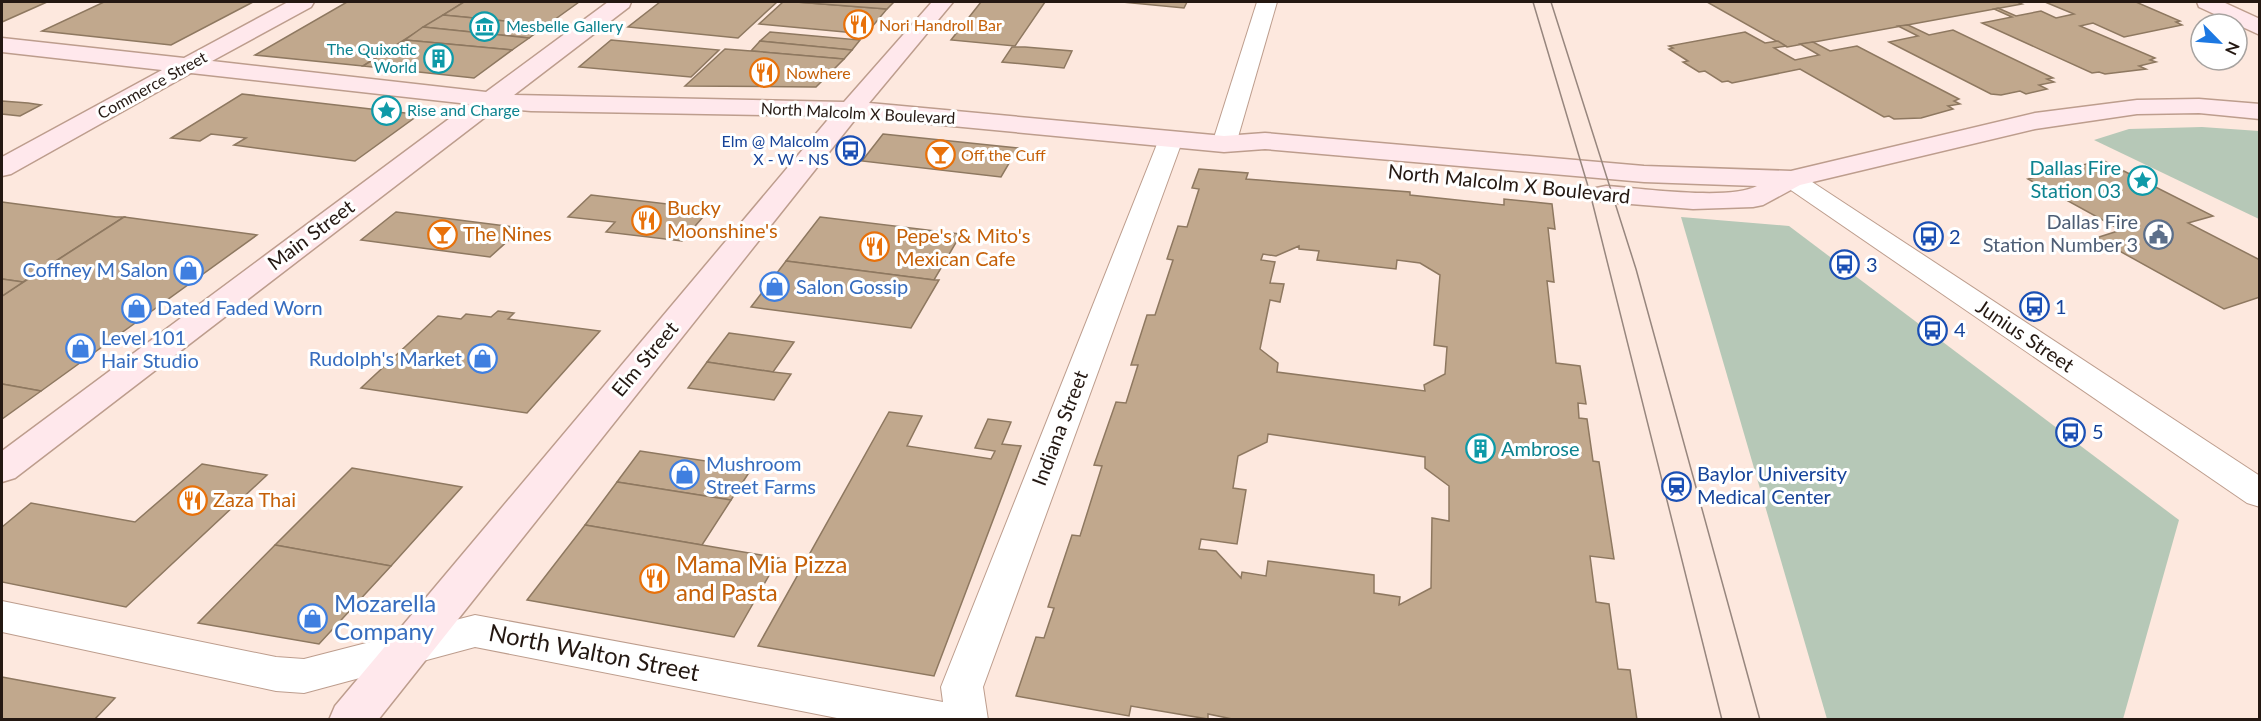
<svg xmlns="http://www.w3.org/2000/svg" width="2261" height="721" font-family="Lato,sans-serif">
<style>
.green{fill:#b6c8b7}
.building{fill:#c1a88d;stroke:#8e7860;stroke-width:1.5;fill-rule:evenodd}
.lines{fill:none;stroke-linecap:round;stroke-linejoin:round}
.street-casing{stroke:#bd9d8d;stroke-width:2}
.secondary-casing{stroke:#bd9d8d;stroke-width:3}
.street{fill:#fff;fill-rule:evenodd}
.secondary{fill:#ffe8ec;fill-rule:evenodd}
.tram{stroke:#97867e;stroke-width:1.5}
.labels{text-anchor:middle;stroke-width:6;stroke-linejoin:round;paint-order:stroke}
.far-food-label{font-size:16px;fill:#c56008;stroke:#fff;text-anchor:start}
.far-culture-label{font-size:16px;fill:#0d838f;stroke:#fff;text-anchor:start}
.far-street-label{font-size:16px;fill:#241812;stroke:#fff}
.far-transit-label{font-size:16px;fill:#164399;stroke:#fff;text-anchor:end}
.culture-label{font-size:20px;fill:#0d838f;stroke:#fff;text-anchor:end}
.street-label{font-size:20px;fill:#241812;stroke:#fff}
.food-label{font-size:20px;fill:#c56008;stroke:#fff;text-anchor:start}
.service-label{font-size:20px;fill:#4e5e75;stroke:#fff;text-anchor:end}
.transit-label{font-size:20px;fill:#164399;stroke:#fff;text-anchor:start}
.shop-label{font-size:20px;fill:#366cbe;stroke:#fff;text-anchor:start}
.near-food-label{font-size:24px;fill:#c56008;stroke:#fff;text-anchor:start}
.near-shop-label{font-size:24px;fill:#366cbe;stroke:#fff;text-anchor:start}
.near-street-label{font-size:24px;fill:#241812;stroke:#fff}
</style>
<rect width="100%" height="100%" fill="#fde8de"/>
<!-- green -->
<g class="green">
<polygon points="2202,127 2259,131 2259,219 2094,140 2129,129"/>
<polygon points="1681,217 1789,226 2179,520 2123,719 1827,719"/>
</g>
<!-- building -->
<g class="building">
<polygon points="2,2 47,2 2,22"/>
<polygon points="104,2 253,2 171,45 42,31"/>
<polygon points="347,2 464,2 363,66 255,55"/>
<polygon points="464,2 579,2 547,25 443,15"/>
<polygon points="660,2 777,2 738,38 628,27"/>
<polygon points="783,2 796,2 887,9 866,34 759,24"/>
<polygon points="796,2 894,2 887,9"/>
<polygon points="981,2 1045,2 1015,46 951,40"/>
<polygon points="1122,2 1187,2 1184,8"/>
<polygon points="1707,2 2017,2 2022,4 1787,47"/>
<polygon points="2045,2 2136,2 2180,21 2176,22 2182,25 2124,37 2093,23 2080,26 2155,58 2150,60 2156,62 2139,66 2146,69 2105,74 2099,72 2092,73 1982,23 2012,17 1994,9 1998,8 2016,16 2041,11 2056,18 2074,14"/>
<polygon points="443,15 547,25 529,38 423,27"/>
<polygon points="1908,25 1929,35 1953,30 2053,78 2047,79 2054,82 2039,85 2047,89 2026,94 2020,91 2001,95 1991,94 1889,42 1918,36 1898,26"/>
<polygon points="423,27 529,38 512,50 405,40"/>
<polygon points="770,32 803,35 860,40 852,50 760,41"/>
<polygon points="1745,32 1765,43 1778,41 1786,46 1774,48 1795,60 1819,55 1800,44 1813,42 1830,51 1857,46 1959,99 1954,101 1960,104 1948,106 1953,109 1921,118 1894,119 1889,116 1884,117 1800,69 1732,83 1728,81 1722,82 1705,71 1699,72 1683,62 1688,61 1669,49 1673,48 1669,46"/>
<polygon points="405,40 512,50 474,78 363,66"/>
<polygon points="611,40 719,50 691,77 579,67"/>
<polygon points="760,41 852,50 844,59 751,51"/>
<polygon points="1012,47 1025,47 1072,51 1064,68 1002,62"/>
<polygon points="725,49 751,51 844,59 816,87 685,86"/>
<polygon points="242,94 414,114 417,116 355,161 234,145 246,138 211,134 200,141 171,138"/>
<polygon points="2,101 28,103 41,105 20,116 2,114"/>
<polygon points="883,134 1018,148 1001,177 862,161"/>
<polygon points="2102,160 2213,216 2188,223 2260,260 2260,297 2224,309 2096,238 2121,230 2028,179"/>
<path d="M1199 169 1248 173 1246 179 1410 192V195L1504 205V199L1552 204 1555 229 1548 228 1554 282 1547 281 1556 363 1580 366 1586 404 1578 403 1579 418 1587 419 1593 461 1599 462 1614 559 1590 556 1596 602 1609 604 1618 669 1630 670 1637 720H1237L1208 714V719L1131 706 1129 716 1016 696 1036 637 1044 638 1054 608 1048 607 1072 535 1080 536 1102 466 1094 465 1116 402 1126 403 1138 365H1131L1147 315H1155L1173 260 1167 259 1178 226 1187 227 1199 189 1192 188ZM1299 246V249L1319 251 1317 260 1396 269 1397 260 1420 263 1440 275 1434 345 1447 347 1445 374 1424 385 1425 391 1277 372 1278 363 1260 349 1270 300 1280 302 1284 284 1270 283 1275 262 1261 260 1263 254 1276 256ZM1268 434 1425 457V468L1449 486V521L1432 518 1431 588 1399 605 1400 597 1374 593V575L1268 561 1266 576 1242 572 1241 578 1216 551 1199 549 1201 539 1237 544 1246 490 1233 488 1238 456 1267 442Z"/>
<polygon points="591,195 710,209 682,241 606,232 615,222 568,217"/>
<polygon points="2,202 116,217 124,217 23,282 2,279"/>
<polygon points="396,212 522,228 490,257 361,240"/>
<polygon points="124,217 257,235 41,391 2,384 2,296"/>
<polygon points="820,217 961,234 934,280 786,261"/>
<polygon points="786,261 934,280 939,280 911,328 751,307"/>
<polygon points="2,279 23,282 2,296"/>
<polygon points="498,311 514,313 508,319 600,331 527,413 361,388 438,316 461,319 466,314 491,317"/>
<polygon points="729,333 794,342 773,372 707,362"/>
<polygon points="707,362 773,372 791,374 774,400 688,388"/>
<polygon points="2,384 41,391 2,419"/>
<polygon points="889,412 922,416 907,446 991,459 995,451 975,448 988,419 1011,422 1002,444 1021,446 934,676 758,646"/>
<polygon points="640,451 752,468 731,500 617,482"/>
<polygon points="202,464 267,475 126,607 2,582 2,527 31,503 135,522"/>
<polygon points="352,468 462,487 391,566 275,545"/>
<polygon points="617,482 731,500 702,545 585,525"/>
<polygon points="585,525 702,545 779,558 734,637 527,600"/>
<polygon points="275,545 391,566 319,644 198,623"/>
<polygon points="2,677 115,698 94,720 2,720"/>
</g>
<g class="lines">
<defs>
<g id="street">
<polygon points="1257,2 1277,2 1236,144 1233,149 1224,151 1215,149 1212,144"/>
<polygon points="1171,132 1180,134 1183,139 983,687 988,720 847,720 475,647 304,693 276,691 2,632 2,601 276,657 304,659 475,615 943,702 941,687 1159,139 1162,134"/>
<polygon points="1791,171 1800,174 2260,476 2260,507 2247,503 1782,184 1778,179 1782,174"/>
</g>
<g id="secondary">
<path d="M288 2H314L311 7 212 61 486 92 608 2H631L629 7 514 95 844 102 932 2H953L869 103 1224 136 1265 133 1644 166 1791 171 2035 113 2137 100 2199 99 2260 104V119L2199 113 2137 114 2035 129 1800 185 1763 205 1753 207 1693 209 1606 202 1596 200 1592 194 1596 188 1606 186C1641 188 1729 201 1757 186L1644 182 1265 149 1224 152 857 117 378 720H329L335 706 831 116 531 111 497 108 15 478 2 482V451L469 104 191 73 11 174 2 176V157L162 70 2 52V38L184 58Z"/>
<polygon points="2197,2 2223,2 2260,19 2260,35 2199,7"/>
</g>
</defs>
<!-- street casing -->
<use href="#street" class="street-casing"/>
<!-- secondary casing -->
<use href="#secondary" class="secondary-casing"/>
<!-- street -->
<use href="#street" class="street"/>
<!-- secondary -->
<use href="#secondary" class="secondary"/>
<!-- tram -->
<g class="tram">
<polyline points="1533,2 1590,193 1722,720"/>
<polyline points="1551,2 1636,269 1760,720"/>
</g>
</g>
<!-- icons -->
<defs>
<symbol id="restaurant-ring" viewBox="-11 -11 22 22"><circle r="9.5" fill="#fff" stroke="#e8710a" stroke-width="1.5"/><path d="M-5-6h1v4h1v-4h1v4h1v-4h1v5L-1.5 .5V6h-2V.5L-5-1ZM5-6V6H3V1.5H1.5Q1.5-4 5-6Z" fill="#e8710a"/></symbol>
<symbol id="museum-ring" viewBox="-11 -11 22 22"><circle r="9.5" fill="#fff" stroke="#0f9aa8" stroke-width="1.5"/><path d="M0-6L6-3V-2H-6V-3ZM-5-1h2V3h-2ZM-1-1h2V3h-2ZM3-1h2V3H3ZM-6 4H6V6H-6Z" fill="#0f9aa8"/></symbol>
<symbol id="building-ring" viewBox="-11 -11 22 22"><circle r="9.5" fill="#fff" stroke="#0f9aa8" stroke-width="1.5"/><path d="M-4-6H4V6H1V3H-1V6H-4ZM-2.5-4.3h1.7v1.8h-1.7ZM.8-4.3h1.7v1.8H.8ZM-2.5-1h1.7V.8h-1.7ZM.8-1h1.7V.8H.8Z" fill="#0f9aa8"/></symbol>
<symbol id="sight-ring" viewBox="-11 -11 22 22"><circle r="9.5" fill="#fff" stroke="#0f9aa8" stroke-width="1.5"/><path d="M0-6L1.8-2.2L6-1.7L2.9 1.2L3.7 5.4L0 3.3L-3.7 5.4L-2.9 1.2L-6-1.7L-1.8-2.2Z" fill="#0f9aa8"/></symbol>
<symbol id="bus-ring" viewBox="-11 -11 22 22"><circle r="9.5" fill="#fff" stroke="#1a4fb4" stroke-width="1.5"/><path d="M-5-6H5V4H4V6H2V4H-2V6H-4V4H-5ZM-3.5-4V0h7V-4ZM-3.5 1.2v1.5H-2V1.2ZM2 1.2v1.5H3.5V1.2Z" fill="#1a4fb4"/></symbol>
<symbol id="bar-ring" viewBox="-11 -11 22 22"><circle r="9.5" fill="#fff" stroke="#e8710a" stroke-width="1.5"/><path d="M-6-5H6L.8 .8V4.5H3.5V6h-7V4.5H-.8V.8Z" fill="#e8710a"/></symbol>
<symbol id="civic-ring" viewBox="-11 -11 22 22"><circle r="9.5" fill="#fff" stroke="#5c6f8a" stroke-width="1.5"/><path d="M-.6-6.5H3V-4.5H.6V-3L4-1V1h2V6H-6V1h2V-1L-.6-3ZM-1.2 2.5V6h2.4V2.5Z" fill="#5c6f8a"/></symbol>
<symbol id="shop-ring" viewBox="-11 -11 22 22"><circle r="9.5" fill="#fff" stroke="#3f7fe0" stroke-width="1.5"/><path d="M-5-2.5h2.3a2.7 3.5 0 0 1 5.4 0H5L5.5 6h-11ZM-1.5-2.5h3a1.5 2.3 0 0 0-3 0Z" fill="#3f7fe0"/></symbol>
<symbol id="station-ring" viewBox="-11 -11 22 22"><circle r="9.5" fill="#fff" stroke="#1a4fb4" stroke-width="1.5"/><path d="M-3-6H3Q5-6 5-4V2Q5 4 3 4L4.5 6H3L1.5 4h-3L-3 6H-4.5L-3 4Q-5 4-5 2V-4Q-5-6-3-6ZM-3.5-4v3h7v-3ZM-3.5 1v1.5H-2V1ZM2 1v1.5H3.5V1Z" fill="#1a4fb4"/></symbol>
</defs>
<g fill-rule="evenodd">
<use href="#restaurant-ring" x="842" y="8" width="33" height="33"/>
<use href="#museum-ring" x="468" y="10" width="33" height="33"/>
<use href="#building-ring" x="422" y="42" width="33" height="33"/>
<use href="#restaurant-ring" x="748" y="56" width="33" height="33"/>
<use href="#sight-ring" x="370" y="94" width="33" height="33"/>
<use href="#bus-ring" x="834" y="134" width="33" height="33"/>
<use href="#bar-ring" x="924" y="138" width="33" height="33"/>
<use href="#sight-ring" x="2126" y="164" width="33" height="33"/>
<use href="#restaurant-ring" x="630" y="204" width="33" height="33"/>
<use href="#bar-ring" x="426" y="218" width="33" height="33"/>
<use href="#civic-ring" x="2142" y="218" width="33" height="33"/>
<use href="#bus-ring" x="1912" y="220" width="33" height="33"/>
<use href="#restaurant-ring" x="858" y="230" width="33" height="33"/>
<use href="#bus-ring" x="1828" y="248" width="33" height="33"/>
<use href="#shop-ring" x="172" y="254" width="33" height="33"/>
<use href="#shop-ring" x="758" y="270" width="33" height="33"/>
<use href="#bus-ring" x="2018" y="290" width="33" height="33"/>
<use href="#shop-ring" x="120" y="292" width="33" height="33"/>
<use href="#bus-ring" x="1916" y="314" width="33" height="33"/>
<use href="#shop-ring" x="64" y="332" width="33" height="33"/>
<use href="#shop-ring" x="466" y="342" width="33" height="33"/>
<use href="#bus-ring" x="2054" y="416" width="33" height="33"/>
<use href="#building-ring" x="1464" y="432" width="33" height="33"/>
<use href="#shop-ring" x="668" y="458" width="33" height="33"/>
<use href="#station-ring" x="1660" y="470" width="33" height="33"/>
<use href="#restaurant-ring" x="176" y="484" width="33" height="33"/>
<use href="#restaurant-ring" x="638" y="562" width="33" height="33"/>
<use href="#shop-ring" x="296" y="602" width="33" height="33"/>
</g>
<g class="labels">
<!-- far-food labels -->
<g class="far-food-label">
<text x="879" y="31">Nori Handroll Bar</text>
<text x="786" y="79">Nowhere</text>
<text x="961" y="161">Off the Cuff</text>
</g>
<!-- far-culture labels -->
<g class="far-culture-label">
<text x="506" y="32">Mesbelle Gallery</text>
<text x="417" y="55" text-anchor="end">The Quixotic<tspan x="417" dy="18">World</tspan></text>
<text x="407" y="116">Rise and Charge</text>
</g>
<!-- far-street labels -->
<g class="far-street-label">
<text transform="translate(152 85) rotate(-29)" y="6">Commerce Street</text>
<text transform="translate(858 113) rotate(3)" y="6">North Malcolm X Boulevard</text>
</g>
<!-- far-transit labels -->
<g class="far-transit-label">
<text x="829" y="147">Elm @ Malcolm<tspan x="829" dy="18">X - W - NS</tspan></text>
</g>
<!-- culture labels -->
<g class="culture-label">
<text x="2121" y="175">Dallas Fire<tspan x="2121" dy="23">Station 03</tspan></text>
<text x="1501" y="456" text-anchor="start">Ambrose</text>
</g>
<!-- street labels -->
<g class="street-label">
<text transform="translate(1509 184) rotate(6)" y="7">North Malcolm X Boulevard</text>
<text transform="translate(311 235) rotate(-37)" y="7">Main Street</text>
<text transform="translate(2025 336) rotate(34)" y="7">Junius Street</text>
<text transform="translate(645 359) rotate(-50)" y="7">Elm Street</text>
<text transform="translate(1060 428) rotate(-69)" y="7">Indiana Street</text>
</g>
<!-- food labels -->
<g class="food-label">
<text x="667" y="215">Bucky<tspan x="667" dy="23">Moonshine's</tspan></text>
<text x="463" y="241">The Nines</text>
<text x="896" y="243">Pepe's &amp; Mito's<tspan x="896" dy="23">Mexican Cafe</tspan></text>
<text x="213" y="507">Zaza Thai</text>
</g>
<!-- service labels -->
<g class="service-label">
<text x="2138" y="229">Dallas Fire<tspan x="2138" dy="23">Station Number 3</tspan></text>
</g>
<!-- transit labels -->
<g class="transit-label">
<text x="1949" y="244">2</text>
<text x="1866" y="272">3</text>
<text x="2055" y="314">1</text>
<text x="1954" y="337">4</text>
<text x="2092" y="439">5</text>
<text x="1697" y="481">Baylor University<tspan x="1697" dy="23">Medical Center</tspan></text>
</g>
<!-- shop labels -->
<g class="shop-label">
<text x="168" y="277" text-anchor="end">Coffney M Salon</text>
<text x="796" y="294">Salon Gossip</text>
<text x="157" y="315">Dated Faded Worn</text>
<text x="101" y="345">Level 101<tspan x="101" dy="23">Hair Studio</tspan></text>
<text x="462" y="366" text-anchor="end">Rudolph's Market</text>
<text x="706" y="471">Mushroom<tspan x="706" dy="23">Street Farms</tspan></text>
</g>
<!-- near-food labels -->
<g class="near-food-label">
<text x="676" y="573">Mama Mia Pizza<tspan x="676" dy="28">and Pasta</tspan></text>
</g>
<!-- near-shop labels -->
<g class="near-shop-label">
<text x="334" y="612">Mozarella<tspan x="334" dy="28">Company</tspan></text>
</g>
<!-- near-street labels -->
<g class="near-street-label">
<text transform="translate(594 653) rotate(11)" y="8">North Walton Street</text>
</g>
</g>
<!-- border -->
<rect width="2261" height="721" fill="none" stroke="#241812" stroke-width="6"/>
<!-- north arrow -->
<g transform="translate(2219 42) rotate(115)"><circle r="28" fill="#ffffff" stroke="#a7a3a0" stroke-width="1.5"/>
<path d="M0-4.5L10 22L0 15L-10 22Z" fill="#1d78e2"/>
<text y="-9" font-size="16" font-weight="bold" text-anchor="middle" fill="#241812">N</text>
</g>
</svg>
